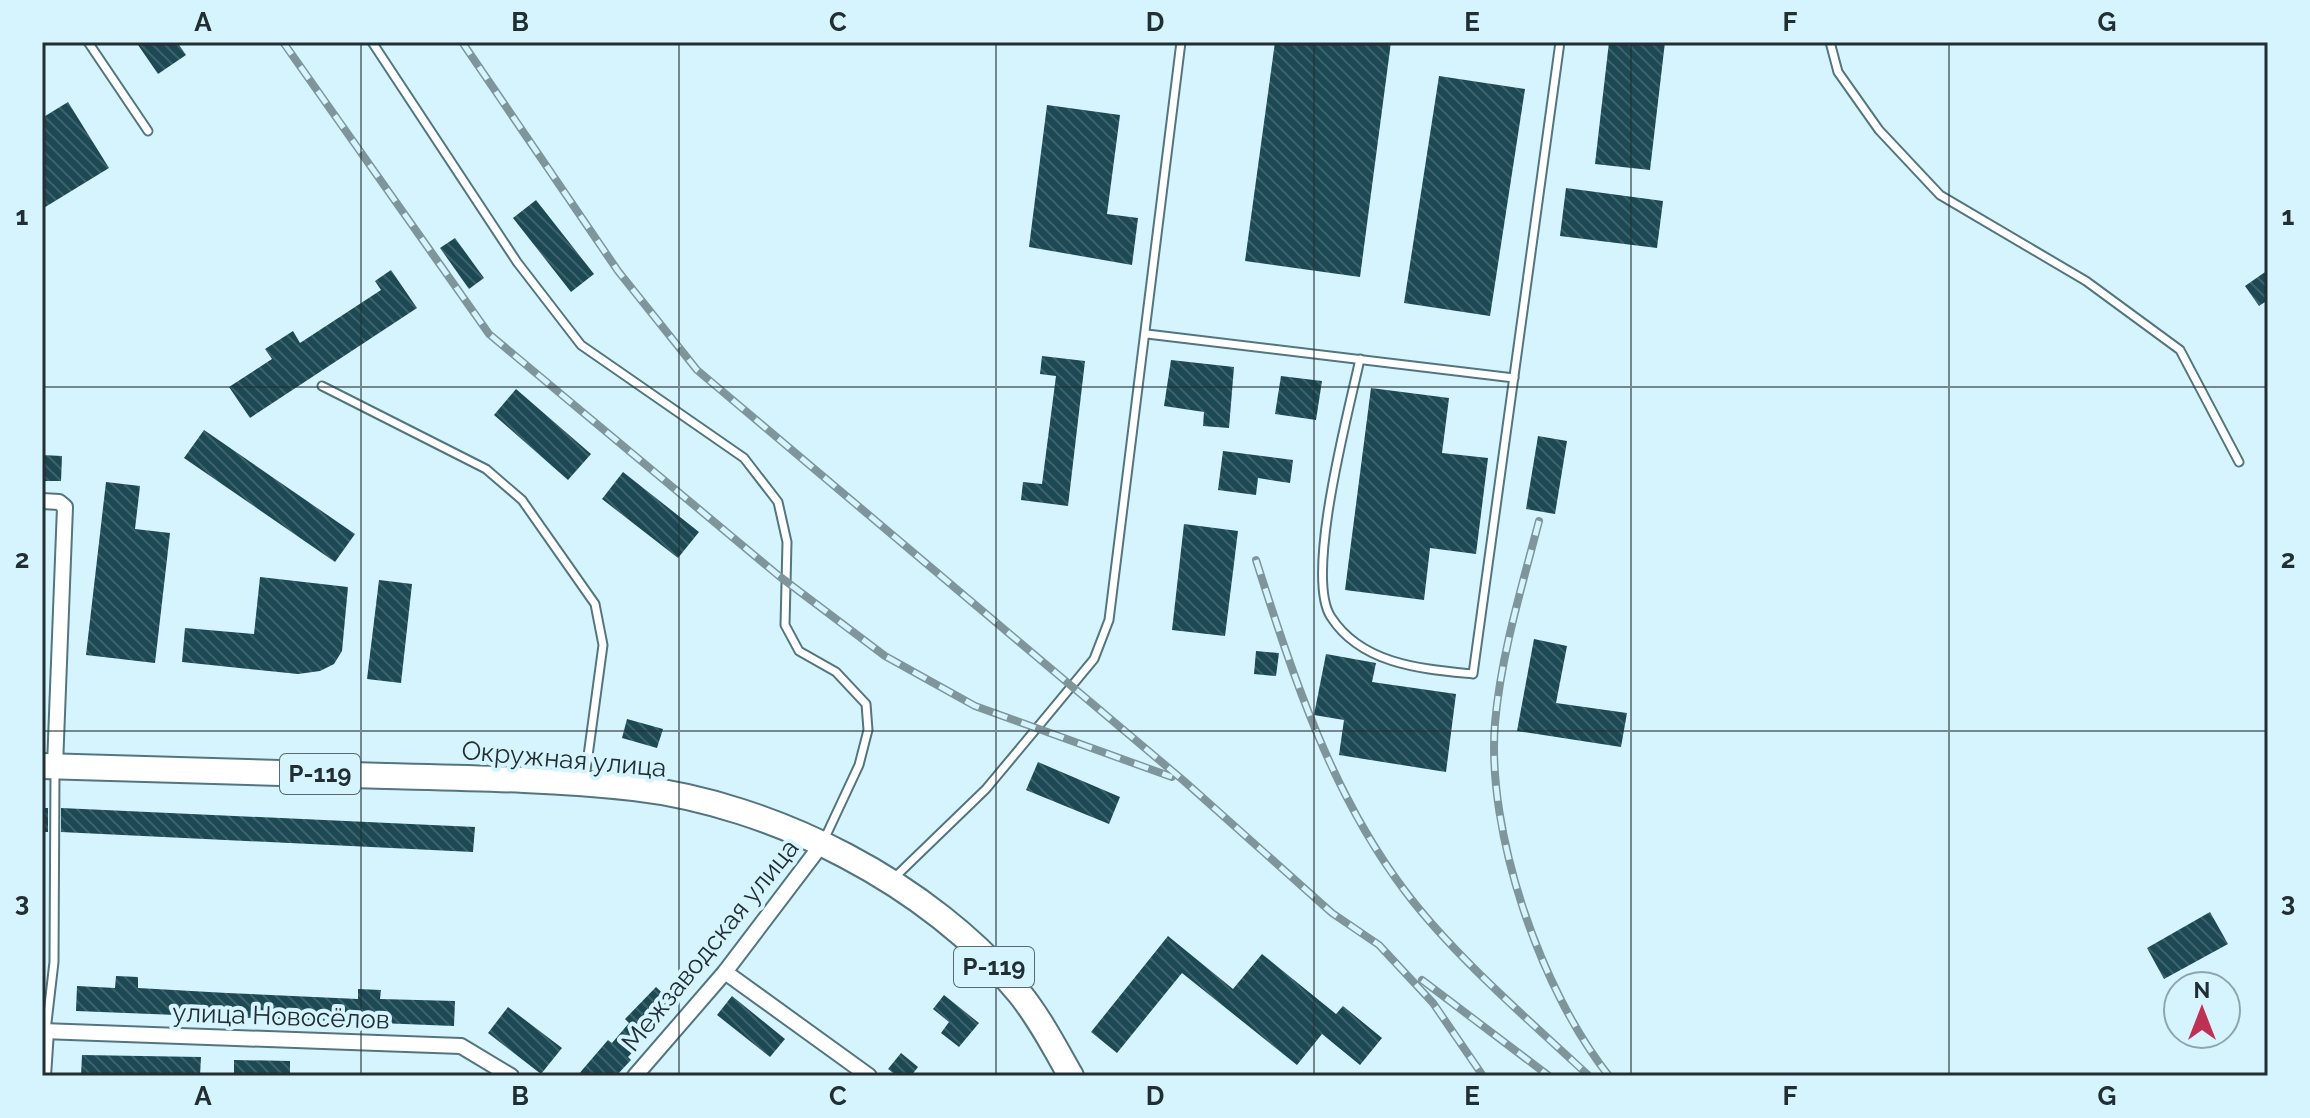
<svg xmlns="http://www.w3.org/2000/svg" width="2310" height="1118" font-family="Raleway,sans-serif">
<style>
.building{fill:url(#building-back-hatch)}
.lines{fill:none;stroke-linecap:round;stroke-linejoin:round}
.service-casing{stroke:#53757e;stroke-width:11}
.minor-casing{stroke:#53757e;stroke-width:18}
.trunk-casing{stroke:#53757e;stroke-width:28}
.service{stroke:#fff;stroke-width:7}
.minor{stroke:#fff;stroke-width:14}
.trunk{stroke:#fff;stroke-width:24}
.rail-casing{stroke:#7f959c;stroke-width:8}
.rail{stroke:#d6f4fd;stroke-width:5;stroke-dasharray:15;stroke-linecap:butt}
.grid{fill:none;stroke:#212f33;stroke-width:2;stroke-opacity:0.55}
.labels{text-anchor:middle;stroke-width:8;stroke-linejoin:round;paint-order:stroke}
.shield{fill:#d6f4fd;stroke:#576a70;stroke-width:2}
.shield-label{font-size:24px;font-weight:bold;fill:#212f33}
.street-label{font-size:26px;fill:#212f33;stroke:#d6f4fd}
.neatline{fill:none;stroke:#212f33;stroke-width:3}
.grid-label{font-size:26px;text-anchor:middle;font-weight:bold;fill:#212f33}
</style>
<defs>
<pattern id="building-back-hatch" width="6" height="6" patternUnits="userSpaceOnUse" patternTransform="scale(2)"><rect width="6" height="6" fill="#1c4954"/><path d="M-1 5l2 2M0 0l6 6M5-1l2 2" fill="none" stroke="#3c616a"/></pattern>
</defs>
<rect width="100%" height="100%" fill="#d6f4fd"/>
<!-- building -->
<g class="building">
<polygon points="136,42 177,42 186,55 158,74"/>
<polygon points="1275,42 1391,42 1360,277 1245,261"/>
<polygon points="1609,42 1665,42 1650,170 1595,164"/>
<polygon points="1439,76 1525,89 1490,316 1404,303"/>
<polygon points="68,102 109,168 42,209 42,118"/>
<polygon points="1047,105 1120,115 1107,214 1138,218 1132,265 1029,247"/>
<polygon points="1566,188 1663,201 1657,248 1560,236"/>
<polygon points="536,200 594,274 571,292 513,218"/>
<polygon points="455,238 484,278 469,289 440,248"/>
<polygon points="391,270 417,308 250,418 229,387 272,359 265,349 293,331 300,343 381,290 375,281"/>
<polygon points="2268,270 2268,300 2259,306 2245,286"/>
<polygon points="1042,356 1085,361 1068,506 1021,500 1023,482 1042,484 1056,376 1040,374"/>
<polygon points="1171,360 1234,367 1229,428 1203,426 1204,412 1164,406"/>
<polygon points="1281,376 1322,381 1316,420 1275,414"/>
<polygon points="1371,388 1449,398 1442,453 1488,458 1476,554 1430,548 1424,600 1345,590"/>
<polygon points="516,389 591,454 568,480 494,415"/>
<polygon points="204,430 355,534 335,562 184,458"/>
<polygon points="1538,436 1567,441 1555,514 1526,509"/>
<polygon points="1223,451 1293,460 1290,483 1258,478 1256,495 1218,490"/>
<polygon points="42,455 62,456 61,481 42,481"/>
<polygon points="623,472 699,532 678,558 602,499"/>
<polygon points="106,482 140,486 135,529 170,533 155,663 86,655"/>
<polygon points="1184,524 1238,531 1225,636 1172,630"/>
<polygon points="260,577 348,587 342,651 334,664 320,671 298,674 182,662 185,628 254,634"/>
<polygon points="379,580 412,584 401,683 367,679"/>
<polygon points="1534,639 1567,646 1556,703 1627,713 1621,747 1517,731"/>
<polygon points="1256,651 1279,653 1276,676 1254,674"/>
<polygon points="1326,654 1376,663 1372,682 1456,694 1446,772 1339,755 1344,720 1314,715"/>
<polygon points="627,719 663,729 657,748 622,738"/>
<polygon points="1038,762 1120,797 1109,824 1026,790"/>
<rect x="42" y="808" width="6" height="24"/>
<polygon points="61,808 475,827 473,852 61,832"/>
<polygon points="2210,912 2228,944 2164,979 2147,948"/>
<polygon points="1168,936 1233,989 1262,954 1336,1014 1343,1006 1382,1038 1360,1065 1322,1034 1297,1065 1182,973 1117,1053 1091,1032"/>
<polygon points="116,976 138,977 138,988 227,993 358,999 358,989 381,990 380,999 455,1001 454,1026 76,1011 77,986 115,988"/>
<polygon points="656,987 676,1006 628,1057 631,1060 616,1076 577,1076 608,1040 612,1043 629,1023 625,1019"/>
<polygon points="944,995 979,1023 959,1047 941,1033 949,1022 933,1009"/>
<polygon points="732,996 785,1039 770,1057 717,1015"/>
<polygon points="508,1007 562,1048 541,1074 488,1033"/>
<polygon points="901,1053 918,1067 911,1076 897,1076 888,1069"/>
<polygon points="82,1055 201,1057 200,1076 81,1076"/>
<polygon points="234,1060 290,1061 290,1076 234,1076"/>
</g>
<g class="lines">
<defs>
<g id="service">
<polyline points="88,42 148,131"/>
<polyline points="372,42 517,262 581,345 744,458 778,502 787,542 785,625 799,651 836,672 866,704 868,730 859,765 823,842"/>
<polyline points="1830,42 1838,72 1879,130 1940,195 2086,281 2180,350 2239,462"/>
<polyline points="1147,334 1514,378"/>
<path d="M1360 359C1349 410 1304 577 1331 617 1362 665 1423 669 1473 674L1560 42"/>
<polyline points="322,386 486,469 522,500 595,604 603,645 585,778"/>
<polyline points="894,878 986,789 1051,711 1094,659 1109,620 1181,42"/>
<polyline points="46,1031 54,962 55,770"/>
</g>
<g id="minor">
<polyline points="42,501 59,502 65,507 55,766"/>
<polyline points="725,972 869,1076"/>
<polyline points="42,1031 461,1046 511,1076"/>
<polyline points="43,1076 46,1031"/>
<polyline points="635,1076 725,972 822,844"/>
</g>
<path id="trunk" d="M42 766C157 769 272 773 386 776 469 778 552 779 634 788 773 804 931 884 1020 994 1040 1019 1055 1048 1071 1076"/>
</defs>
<!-- service casing -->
<use href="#service" class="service-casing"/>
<!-- minor casing -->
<use href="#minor" class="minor-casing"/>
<!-- trunk casing -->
<use href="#trunk" class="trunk-casing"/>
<!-- service -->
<use href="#service" class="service"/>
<!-- minor -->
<use href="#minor" class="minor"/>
<!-- trunk -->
<use href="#trunk" class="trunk"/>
<defs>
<g id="rail">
<polyline points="283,42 489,334 779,576 885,656 975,706 1172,777"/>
<polyline points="462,42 618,271 697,370 1184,781 1332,913 1379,945 1433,1003 1483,1076"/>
<path d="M1539 521C1522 586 1501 655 1495 723 1486 832 1541 991 1609 1076"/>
<path d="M1256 560C1293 676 1331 793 1405 891 1453 955 1530 1021 1589 1076"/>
<polyline points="1422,980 1549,1076"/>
</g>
</defs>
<!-- rail casing -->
<use href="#rail" class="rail-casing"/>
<!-- rail -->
<use href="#rail" class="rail"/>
</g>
<!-- grid -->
<path class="grid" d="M361 42V1076M679 42V1076M996 42V1076M1314 42V1076M1631 42V1076M1949 42V1076M42 387H2268M42 731H2268"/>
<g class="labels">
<!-- shield labels -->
<g class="shield">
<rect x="280" y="754" width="80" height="40" rx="6"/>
<rect x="954" y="947" width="80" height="40" rx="6"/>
</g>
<g class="shield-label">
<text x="320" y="782">Р-119</text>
<text x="994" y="975">Р-119</text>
</g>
<!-- street labels -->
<g class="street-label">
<text transform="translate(564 759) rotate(5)" y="9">Окружная улица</text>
<text transform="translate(710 945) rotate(-51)" y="9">Межзаводская улица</text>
<text transform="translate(281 1016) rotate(2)" y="9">улица Новосёлов</text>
</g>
</g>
<!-- border -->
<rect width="2310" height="1118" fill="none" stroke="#d6f4fd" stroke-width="88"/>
<!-- north arrow -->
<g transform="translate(2202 1010)"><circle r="38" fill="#d6f4fd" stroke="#8ea5ac" stroke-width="2"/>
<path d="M0-6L14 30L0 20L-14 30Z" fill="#bf3055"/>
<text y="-12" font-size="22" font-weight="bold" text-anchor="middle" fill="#212f33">N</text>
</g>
<rect x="44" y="44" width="2222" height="1030" class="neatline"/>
<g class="grid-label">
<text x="203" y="31">A</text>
<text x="520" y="31">B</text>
<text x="838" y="31">C</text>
<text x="1155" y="31">D</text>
<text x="1472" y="31">E</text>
<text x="1790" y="31">F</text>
<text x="2107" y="31">G</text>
<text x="22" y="225">1</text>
<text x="2288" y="225">1</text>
<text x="22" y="568">2</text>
<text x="2288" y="568">2</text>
<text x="22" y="911">3</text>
<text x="2288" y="911">3</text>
<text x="203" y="1105">A</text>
<text x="520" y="1105">B</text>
<text x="838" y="1105">C</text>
<text x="1155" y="1105">D</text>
<text x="1472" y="1105">E</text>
<text x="1790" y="1105">F</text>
<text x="2107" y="1105">G</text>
</g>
</svg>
